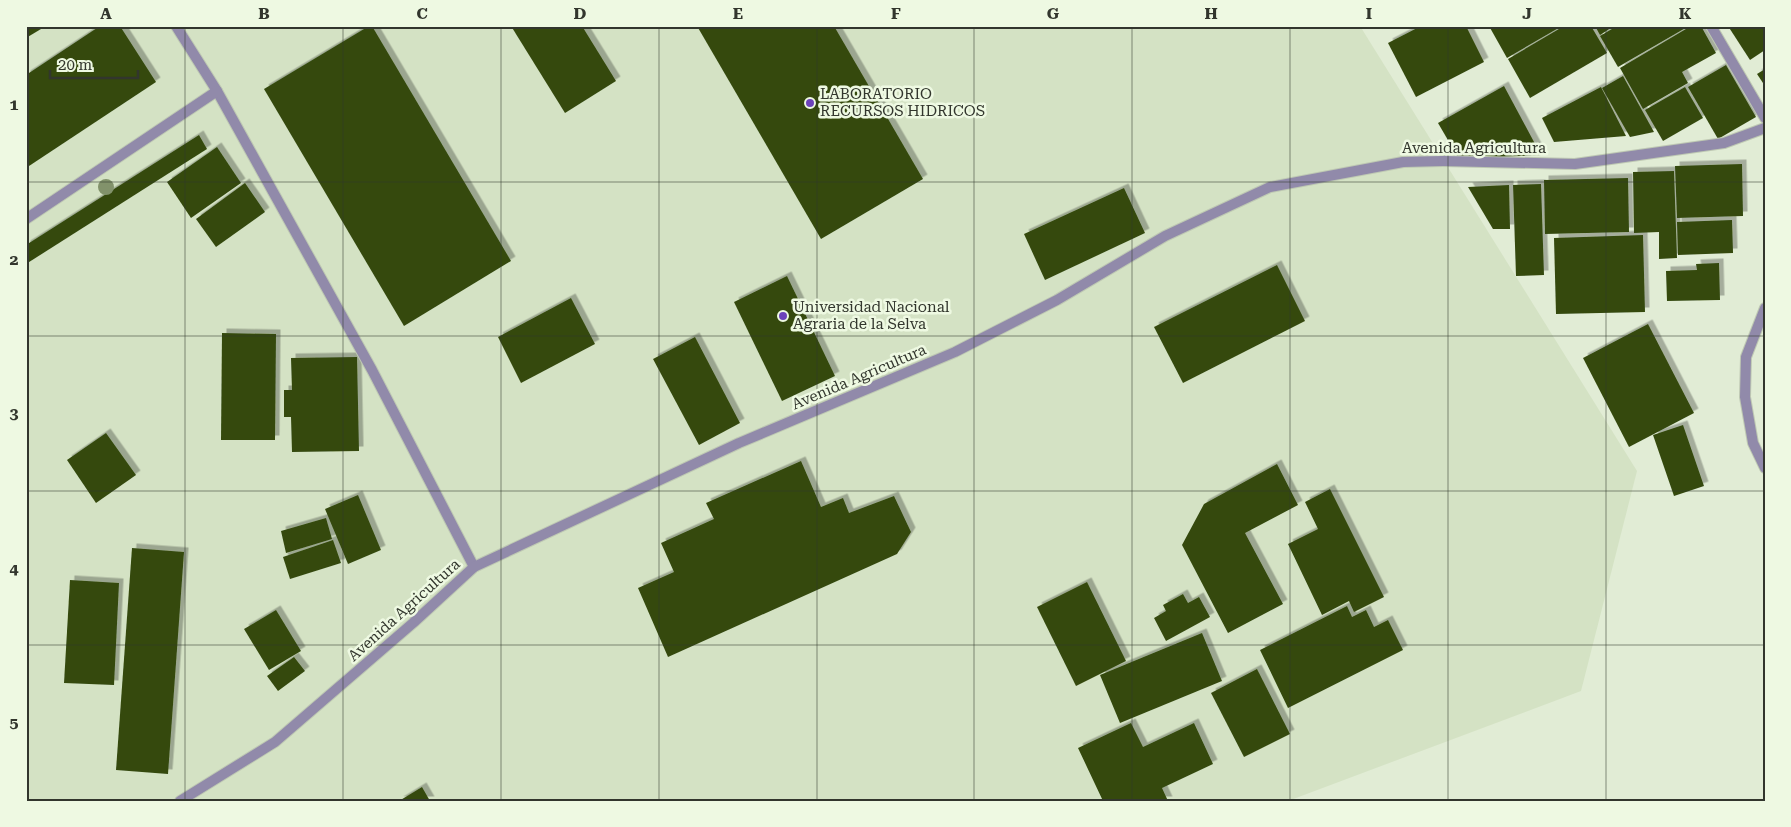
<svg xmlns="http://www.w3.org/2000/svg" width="1791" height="827" font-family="'Roboto Serif',serif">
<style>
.built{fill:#d4e2c4}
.building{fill:#344911;filter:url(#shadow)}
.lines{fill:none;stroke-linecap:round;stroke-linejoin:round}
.service-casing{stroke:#bec8b3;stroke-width:12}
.minor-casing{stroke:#bec8b3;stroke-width:12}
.service{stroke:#918aaa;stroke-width:10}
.minor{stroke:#918aaa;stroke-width:10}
.tree{fill:#82926b}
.grid{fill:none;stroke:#32362d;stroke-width:1;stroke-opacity:0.55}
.poi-dot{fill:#6c42ba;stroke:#eef9e2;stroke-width:2}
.labels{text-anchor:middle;stroke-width:5;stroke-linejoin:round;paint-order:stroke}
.poi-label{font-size:15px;fill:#32362d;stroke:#eef9e2;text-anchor:start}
.street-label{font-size:15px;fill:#32362d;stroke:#eef9e2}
.neatline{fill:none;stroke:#32362d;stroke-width:2}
.grid-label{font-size:16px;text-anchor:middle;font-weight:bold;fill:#32362d}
</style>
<defs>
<filter id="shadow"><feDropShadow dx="4.5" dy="-4.5" stdDeviation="0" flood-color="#0004"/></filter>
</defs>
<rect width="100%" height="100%" fill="#e1ecd5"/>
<!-- built -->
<polygon class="built" points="26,26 1360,26 1637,471 1581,691 1288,801 26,801"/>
<!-- building -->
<g class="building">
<polygon points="26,26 46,26 26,38"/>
<polygon points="100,26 120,26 156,82 26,168 26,75"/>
<polygon points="369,26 372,26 511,261 404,326 264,89"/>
<polygon points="511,26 582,26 616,81 565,113"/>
<polygon points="697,26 834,26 923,179 821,239"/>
<polygon points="1421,26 1466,26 1484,62 1416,97 1388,43"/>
<polygon points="1489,26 1562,26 1507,58"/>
<polygon points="1564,26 1591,26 1607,53 1530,98 1508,59"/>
<polygon points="1595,26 1614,26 1600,35"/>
<polygon points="1617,26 1689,26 1618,67 1600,36"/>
<polygon points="1691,26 1701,26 1716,53 1682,72 1688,83 1643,109 1620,68"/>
<polygon points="1728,26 1765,26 1765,50 1750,60"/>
<polygon points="1726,65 1756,117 1718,139 1688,87"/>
<polygon points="1765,69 1765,86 1757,74"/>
<polygon points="1623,76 1654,132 1630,137 1602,88"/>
<polygon points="1504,86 1541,155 1459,159 1438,123"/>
<polygon points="1601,87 1626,136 1554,142 1542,118"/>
<polygon points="1685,87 1703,118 1663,141 1645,110"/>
<polygon points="199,135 207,149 26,264 26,245"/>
<polygon points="217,147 241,183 191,218 167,182"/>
<polygon points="1742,164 1743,216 1677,218 1675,166"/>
<polygon points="1674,171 1677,258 1659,259 1659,232 1634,233 1633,172"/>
<polygon points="1628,178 1629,232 1545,234 1544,180"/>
<polygon points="245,183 265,212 216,247 196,219"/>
<polygon points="1541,184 1544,275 1516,276 1513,185"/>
<polygon points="1509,185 1510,229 1493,229 1468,187"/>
<polygon points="1124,188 1145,233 1045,280 1024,234"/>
<polygon points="1732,220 1733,253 1678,255 1677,222"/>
<polygon points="1643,235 1645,312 1556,314 1554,238"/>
<polygon points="1719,263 1720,300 1667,301 1666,271 1697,270 1696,264"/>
<polygon points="1277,265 1305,321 1183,383 1154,327"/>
<polygon points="787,276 835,376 782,401 734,302"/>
<polygon points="571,298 595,344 521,383 498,337"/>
<polygon points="1648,324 1694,413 1629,447 1583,358"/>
<polygon points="222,333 276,334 275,440 221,440"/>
<polygon points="695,337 740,423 699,445 653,359"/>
<polygon points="357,357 359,451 292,452 291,417 284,417 284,390 292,390 291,358"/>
<polygon points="1683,425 1704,486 1674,496 1653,435"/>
<polygon points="106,433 136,475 96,503 67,460"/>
<polygon points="801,461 821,507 843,498 849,513 894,496 911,532 897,554 668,657 638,588 674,572 661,543 714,519 706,503"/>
<polygon points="1277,464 1298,505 1245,533 1283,604 1228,633 1182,545 1204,504"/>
<polygon points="1330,489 1384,597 1354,612 1349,601 1322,615 1288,544 1318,529 1305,502"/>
<polygon points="358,495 381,550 348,564 325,509"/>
<polygon points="326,518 332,539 286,553 281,531"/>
<polygon points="333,540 341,563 290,579 283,557"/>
<polygon points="132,548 184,552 168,774 116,770"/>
<polygon points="70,580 119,583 114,685 64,683"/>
<polygon points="1087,582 1126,661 1076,686 1037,607"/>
<polygon points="1183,594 1188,603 1199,597 1210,617 1166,641 1154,618 1166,611 1163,605"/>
<polygon points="1347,606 1352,617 1366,610 1374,627 1388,620 1403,650 1288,708 1260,650"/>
<polygon points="276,610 301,651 269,670 244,629"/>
<polygon points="1202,633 1222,681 1120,723 1100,675"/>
<polygon points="294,657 305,671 278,691 267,676"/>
<polygon points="1257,669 1290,734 1244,757 1211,693"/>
<polygon points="1131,723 1143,747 1194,723 1213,764 1162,788 1168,801 1103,801 1078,748"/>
<polygon points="422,787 430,801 399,801"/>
</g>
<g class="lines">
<defs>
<g id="service">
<polyline points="176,26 217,91 372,370 474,567"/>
<polyline points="26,219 217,91"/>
<polyline points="180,801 275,742 413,623 474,567 739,443 955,352 1057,300 1165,236 1270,187 1403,162 1443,161"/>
</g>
<g id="minor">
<polyline points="1711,26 1765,118"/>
<polyline points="1443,161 1575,164 1724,143 1765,128"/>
<polyline points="1765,308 1746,357 1745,397 1753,443 1765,468"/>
</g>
</defs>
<!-- service casing -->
<use href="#service" class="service-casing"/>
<!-- minor casing -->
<use href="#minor" class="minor-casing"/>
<!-- service -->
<use href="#service" class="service"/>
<!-- minor -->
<use href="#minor" class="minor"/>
</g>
<!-- trees -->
<circle class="tree" cx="106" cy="187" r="8"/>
<!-- grid -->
<path class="grid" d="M185 26V801M343 26V801M501 26V801M659 26V801M817 26V801M974 26V801M1132 26V801M1290 26V801M1448 26V801M1606 26V801M26 182H1765M26 336H1765M26 491H1765M26 645H1765"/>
<!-- markers -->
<g class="poi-dot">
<circle cx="810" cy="103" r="5"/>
<circle cx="783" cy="316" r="5"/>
</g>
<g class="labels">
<!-- poi labels -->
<g class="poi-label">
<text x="820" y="99">LABORATORIO<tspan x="820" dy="17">RECURSOS HIDRICOS</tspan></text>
<text x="793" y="312">Universidad Nacional<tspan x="793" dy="17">Agraria de la Selva</tspan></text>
</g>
<!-- street labels -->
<g class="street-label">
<text x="1474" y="153">Avenida Agricultura</text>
<text transform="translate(859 377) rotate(-23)" y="5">Avenida Agricultura</text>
<text transform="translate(404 610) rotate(-42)" y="5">Avenida Agricultura</text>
</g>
</g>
<!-- border -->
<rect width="1791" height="827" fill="none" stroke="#eef9e2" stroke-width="55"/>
<!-- scale -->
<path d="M50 70v8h88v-8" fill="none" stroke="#32362d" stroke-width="2.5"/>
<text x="58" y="70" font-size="15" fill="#32362d" stroke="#eef9e2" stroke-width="4" paint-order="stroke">20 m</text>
<rect x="28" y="28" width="1736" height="772" class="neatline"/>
<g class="grid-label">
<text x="106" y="19">A</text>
<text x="264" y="19">B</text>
<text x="422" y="19">C</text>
<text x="580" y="19">D</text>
<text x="738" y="19">E</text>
<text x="896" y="19">F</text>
<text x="1053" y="19">G</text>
<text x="1211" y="19">H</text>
<text x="1369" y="19">I</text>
<text x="1527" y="19">J</text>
<text x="1685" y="19">K</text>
<text x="14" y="110">1</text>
<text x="14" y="265">2</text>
<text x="14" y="419">3</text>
<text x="14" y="574">4</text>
<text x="14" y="728">5</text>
</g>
</svg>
